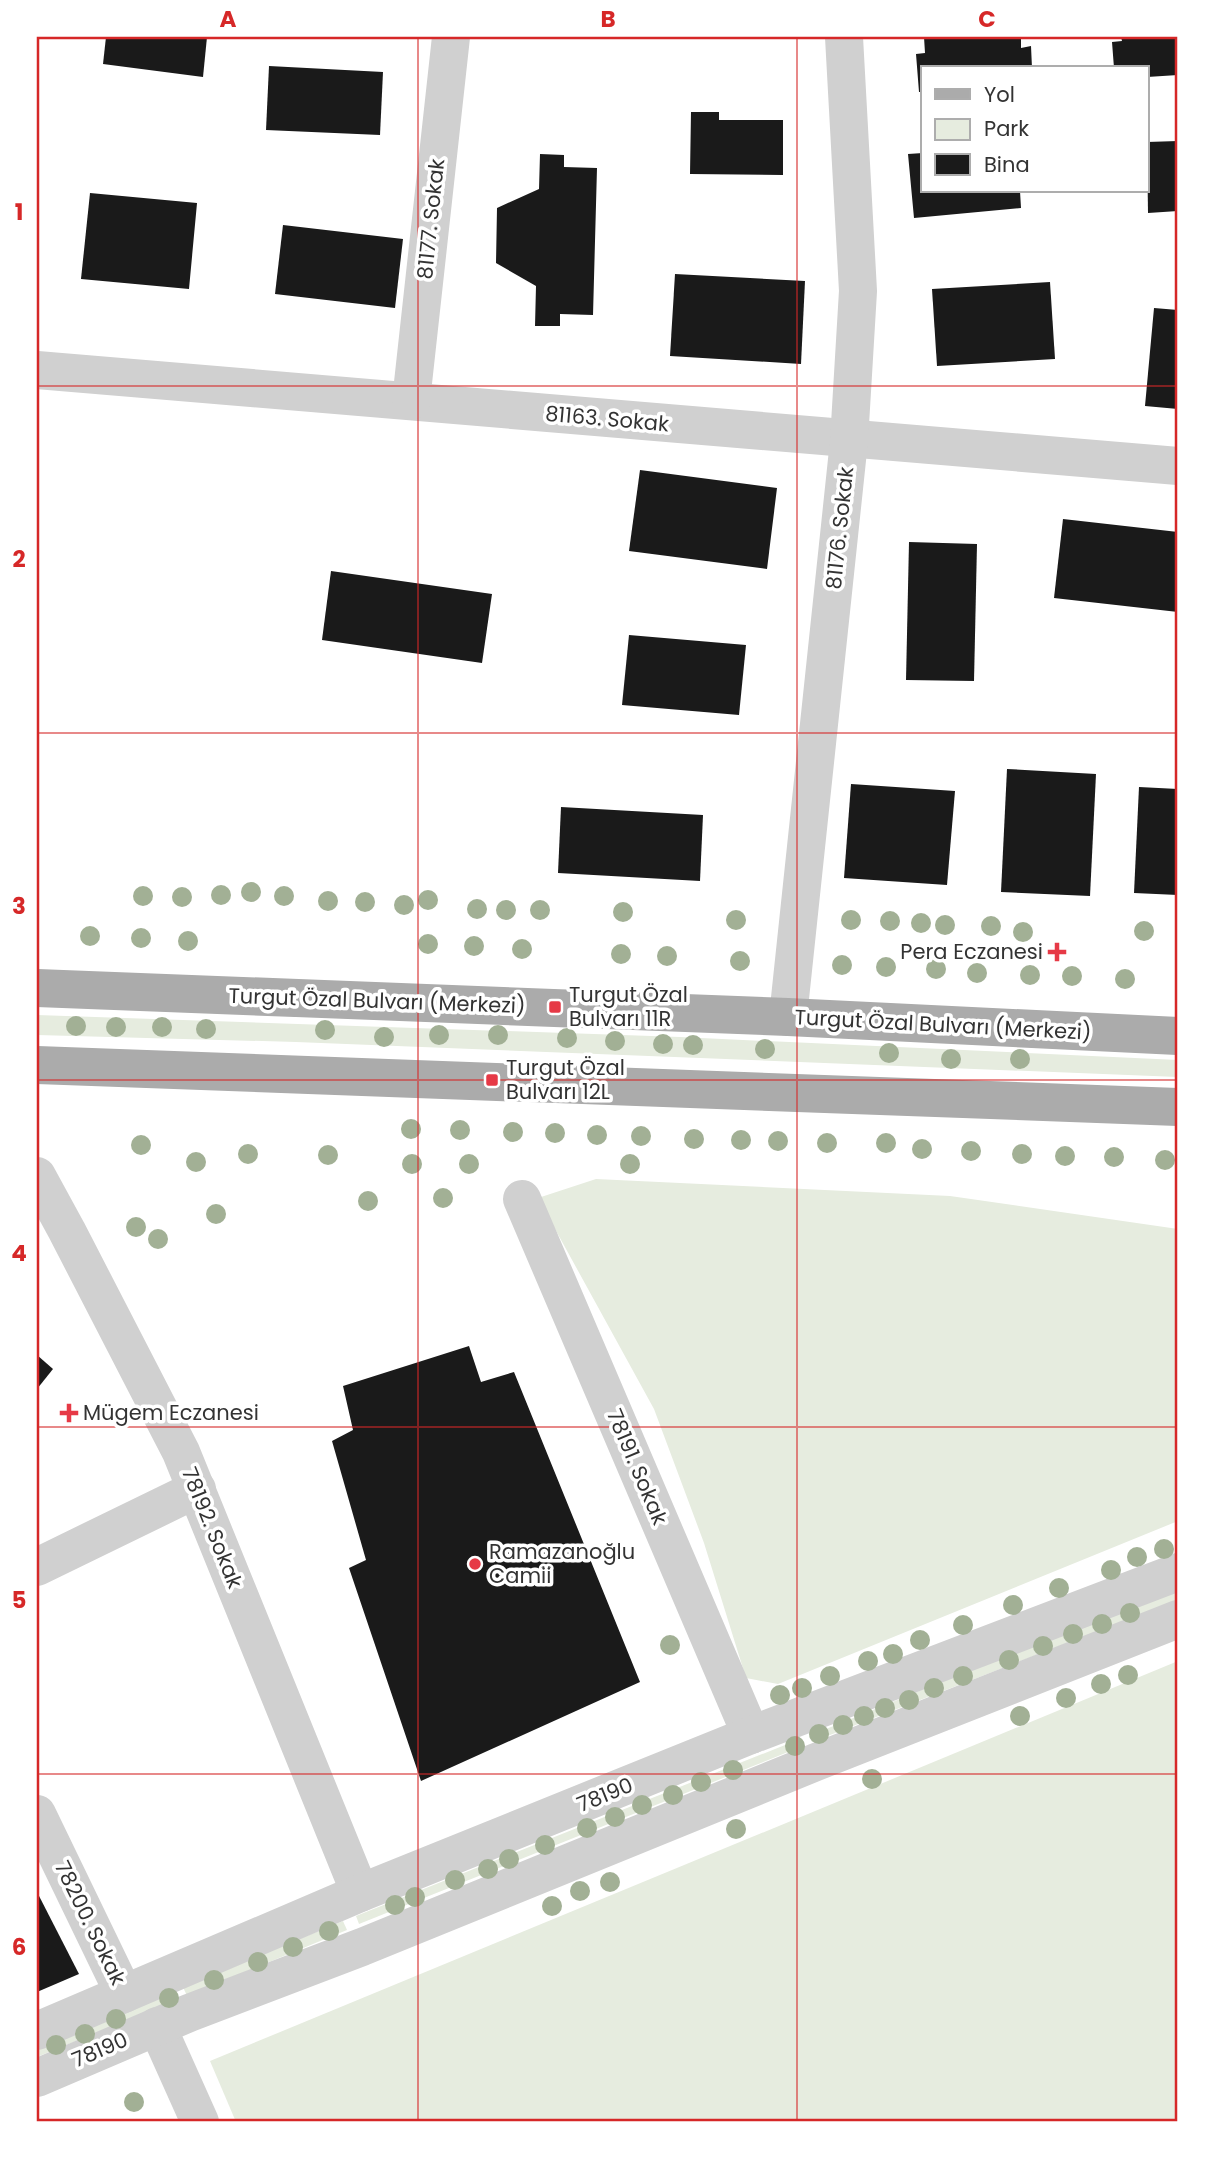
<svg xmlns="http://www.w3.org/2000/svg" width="1215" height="2159" font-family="Poppins,sans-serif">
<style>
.green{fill:#e6ecdf}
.building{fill:#1a1a1a}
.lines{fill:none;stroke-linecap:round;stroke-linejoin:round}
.minor{stroke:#d0d0d0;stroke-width:38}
.major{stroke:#ababab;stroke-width:38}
.tree{fill:#a2b095}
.grid{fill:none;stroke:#d62828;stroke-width:2;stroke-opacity:0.55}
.poi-dot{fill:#e63946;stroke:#fff;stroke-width:2.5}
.labels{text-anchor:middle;stroke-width:7;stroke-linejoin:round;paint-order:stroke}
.street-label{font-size:21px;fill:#333;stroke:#fff}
.poi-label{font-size:21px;fill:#333;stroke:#fff;text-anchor:start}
.neatline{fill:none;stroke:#d62828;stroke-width:2.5}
.grid-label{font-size:23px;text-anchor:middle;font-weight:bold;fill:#d62828}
</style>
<rect width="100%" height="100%" fill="#fff"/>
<!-- green -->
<g class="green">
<polygon points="37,1015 680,1037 1178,1060 1178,1077 296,1042 37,1035"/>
<polygon points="596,1179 950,1196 1178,1229 1178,1521 778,1684 746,1678 704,1543 654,1409 538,1198"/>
<polygon points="1178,1591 1178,1600 812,1742 809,1736 973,1669"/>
<polygon points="1178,1661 1178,2122 236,2122 210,2061"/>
<polygon points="800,1739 803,1746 359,1924 356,1916"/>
<polygon points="343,1921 347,1930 187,1996 183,1987"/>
<polygon points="173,1991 176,2000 37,2057 37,2049"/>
</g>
<!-- building -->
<g class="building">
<polygon points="106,37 207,37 203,77 103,64"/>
<polygon points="924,37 1021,37 1021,48 1031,46 1032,68 923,68 923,92 919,92 916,54 925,53"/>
<polygon points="1121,37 1178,37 1178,75 1147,77 1147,68 1114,68 1112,42 1122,41"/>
<polygon points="269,66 383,72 380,135 266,130"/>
<polygon points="691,112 719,112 719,120 783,120 783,175 690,174"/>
<polygon points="1178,141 1178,211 1148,213 1147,142"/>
<polygon points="923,153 923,191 1020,191 1021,208 914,218 908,154"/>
<polygon points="540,154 564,155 564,167 597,168 593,315 560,314 560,326 535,326 536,286 496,263 497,208 539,189"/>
<polygon points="90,193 197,203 189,289 81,279"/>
<polygon points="283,225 403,239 395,308 275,294"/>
<polygon points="675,274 805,281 801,364 670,356"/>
<polygon points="1050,282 1055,359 937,366 932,289"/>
<polygon points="1154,308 1178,310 1178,409 1145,406"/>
<polygon points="640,470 777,488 767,569 629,551"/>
<polygon points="1063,519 1178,532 1178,612 1054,598"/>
<polygon points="909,542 977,544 974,681 906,680"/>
<polygon points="331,571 492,594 482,663 322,640"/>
<polygon points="629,635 746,645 739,715 622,705"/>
<polygon points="1007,769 1096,774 1090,896 1001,892"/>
<polygon points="851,784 955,791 947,885 844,878"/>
<polygon points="1139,787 1178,789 1178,895 1134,893"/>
<polygon points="561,807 703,815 700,881 558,873"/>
<polygon points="469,1346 481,1382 514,1372 640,1682 421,1781 349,1568 366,1560 332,1441 353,1430 343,1386"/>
<polygon points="37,1355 53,1369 37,1389"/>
<polygon points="37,1892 79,1974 37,1992"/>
</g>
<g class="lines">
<!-- minor -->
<g class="minor">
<path d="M37 370C417 401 797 437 1178 466"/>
<polyline points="411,401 451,37"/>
<polyline points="788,1017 849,441 858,291 844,37"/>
<polyline points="37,1176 67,1231 181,1452 360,1893"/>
<polyline points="522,1199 751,1735"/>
<polyline points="37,1567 197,1489"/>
<polyline points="37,1814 124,1994"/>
<polyline points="157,2026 200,2122"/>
<polyline points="37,2031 360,1893 751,1735 1178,1572"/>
<polyline points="37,2078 189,2013 362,1947 816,1762 1178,1619"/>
</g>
<!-- major -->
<g class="major">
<polyline points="37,988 788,1017 1178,1036"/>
<polyline points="37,1065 1178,1107"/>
</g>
</g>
<!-- trees -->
<g class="tree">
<circle cx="251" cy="892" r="10"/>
<circle cx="221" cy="895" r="10"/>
<circle cx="143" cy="896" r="10"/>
<circle cx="284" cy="896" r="10"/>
<circle cx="182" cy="897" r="10"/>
<circle cx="428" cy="900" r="10"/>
<circle cx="328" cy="901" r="10"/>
<circle cx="365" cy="902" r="10"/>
<circle cx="404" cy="905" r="10"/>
<circle cx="477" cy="909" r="10"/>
<circle cx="506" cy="910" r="10"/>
<circle cx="540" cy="910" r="10"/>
<circle cx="623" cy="912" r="10"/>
<circle cx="736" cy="920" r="10"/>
<circle cx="851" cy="920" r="10"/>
<circle cx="890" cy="921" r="10"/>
<circle cx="921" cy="923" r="10"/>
<circle cx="945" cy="925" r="10"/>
<circle cx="991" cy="926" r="10"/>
<circle cx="1144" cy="931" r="10"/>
<circle cx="1023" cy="932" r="10"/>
<circle cx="90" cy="936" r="10"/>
<circle cx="141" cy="938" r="10"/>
<circle cx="188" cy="941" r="10"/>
<circle cx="428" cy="944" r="10"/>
<circle cx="474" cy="946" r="10"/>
<circle cx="522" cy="949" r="10"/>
<circle cx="621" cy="954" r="10"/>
<circle cx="667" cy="956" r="10"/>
<circle cx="740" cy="961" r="10"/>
<circle cx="842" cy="965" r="10"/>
<circle cx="886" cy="967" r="10"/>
<circle cx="936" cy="969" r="10"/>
<circle cx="977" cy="973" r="10"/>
<circle cx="1030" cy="975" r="10"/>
<circle cx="1072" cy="976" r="10"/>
<circle cx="1125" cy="979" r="10"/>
<circle cx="76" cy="1026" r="10"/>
<circle cx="116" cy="1027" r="10"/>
<circle cx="162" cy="1027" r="10"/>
<circle cx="206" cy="1029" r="10"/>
<circle cx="325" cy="1030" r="10"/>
<circle cx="439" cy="1035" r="10"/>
<circle cx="498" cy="1035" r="10"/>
<circle cx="384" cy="1037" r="10"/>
<circle cx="567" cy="1038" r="10"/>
<circle cx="615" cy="1041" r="10"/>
<circle cx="663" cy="1044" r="10"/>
<circle cx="693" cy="1045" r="10"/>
<circle cx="765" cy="1049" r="10"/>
<circle cx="889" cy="1053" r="10"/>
<circle cx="951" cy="1059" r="10"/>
<circle cx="1020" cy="1059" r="10"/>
<circle cx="411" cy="1129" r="10"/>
<circle cx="460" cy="1130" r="10"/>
<circle cx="513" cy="1132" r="10"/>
<circle cx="555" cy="1133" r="10"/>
<circle cx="597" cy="1135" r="10"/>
<circle cx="641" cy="1136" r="10"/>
<circle cx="694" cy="1139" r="10"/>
<circle cx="741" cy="1140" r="10"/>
<circle cx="778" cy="1141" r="10"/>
<circle cx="827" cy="1143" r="10"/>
<circle cx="886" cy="1143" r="10"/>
<circle cx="141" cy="1145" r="10"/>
<circle cx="922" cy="1149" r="10"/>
<circle cx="971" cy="1151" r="10"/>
<circle cx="248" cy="1154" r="10"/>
<circle cx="1022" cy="1154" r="10"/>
<circle cx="328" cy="1155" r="10"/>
<circle cx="1065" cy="1156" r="10"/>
<circle cx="1114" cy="1157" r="10"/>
<circle cx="1165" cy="1160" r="10"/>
<circle cx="196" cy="1162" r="10"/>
<circle cx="412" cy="1164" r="10"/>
<circle cx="469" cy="1164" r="10"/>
<circle cx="630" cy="1164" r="10"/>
<circle cx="443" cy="1198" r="10"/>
<circle cx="368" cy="1201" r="10"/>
<circle cx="216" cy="1214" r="10"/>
<circle cx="136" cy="1227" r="10"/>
<circle cx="158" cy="1239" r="10"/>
<circle cx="1164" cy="1549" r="10"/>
<circle cx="1137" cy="1557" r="10"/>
<circle cx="1111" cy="1570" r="10"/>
<circle cx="1059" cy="1588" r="10"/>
<circle cx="1013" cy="1605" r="10"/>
<circle cx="1130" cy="1613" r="10"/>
<circle cx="1102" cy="1624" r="10"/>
<circle cx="963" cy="1625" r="10"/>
<circle cx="1073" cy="1634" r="10"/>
<circle cx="920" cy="1640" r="10"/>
<circle cx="670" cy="1645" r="10"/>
<circle cx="1043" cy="1646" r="10"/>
<circle cx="893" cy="1654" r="10"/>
<circle cx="1009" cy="1660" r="10"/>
<circle cx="868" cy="1661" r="10"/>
<circle cx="1128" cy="1675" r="10"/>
<circle cx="830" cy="1676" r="10"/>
<circle cx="963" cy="1676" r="10"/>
<circle cx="1101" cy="1684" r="10"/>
<circle cx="802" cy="1688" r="10"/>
<circle cx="934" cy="1688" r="10"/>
<circle cx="780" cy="1695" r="10"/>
<circle cx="1066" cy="1698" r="10"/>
<circle cx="909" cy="1700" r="10"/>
<circle cx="885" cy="1708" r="10"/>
<circle cx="864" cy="1716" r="10"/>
<circle cx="1020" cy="1716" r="10"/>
<circle cx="843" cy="1725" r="10"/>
<circle cx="819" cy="1734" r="10"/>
<circle cx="795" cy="1746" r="10"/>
<circle cx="733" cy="1770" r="10"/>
<circle cx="872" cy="1779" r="10"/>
<circle cx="701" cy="1782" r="10"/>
<circle cx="673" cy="1795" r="10"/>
<circle cx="642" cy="1805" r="10"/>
<circle cx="615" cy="1817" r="10"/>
<circle cx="587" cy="1828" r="10"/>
<circle cx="736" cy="1829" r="10"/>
<circle cx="545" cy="1845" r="10"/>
<circle cx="509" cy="1859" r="10"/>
<circle cx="488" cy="1869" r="10"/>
<circle cx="455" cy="1880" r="10"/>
<circle cx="610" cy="1882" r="10"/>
<circle cx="580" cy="1891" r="10"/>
<circle cx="415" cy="1897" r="10"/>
<circle cx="395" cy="1905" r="10"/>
<circle cx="552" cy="1906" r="10"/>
<circle cx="329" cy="1931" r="10"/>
<circle cx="293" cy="1947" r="10"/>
<circle cx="258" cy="1962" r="10"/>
<circle cx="214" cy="1980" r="10"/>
<circle cx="169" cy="1998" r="10"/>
<circle cx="116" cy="2019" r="10"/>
<circle cx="85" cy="2034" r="10"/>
<circle cx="56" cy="2045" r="10"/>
<circle cx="134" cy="2102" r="10"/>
</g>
<!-- grid -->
<path class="grid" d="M418 37V2122M797 37V2122M37 386H1178M37 733H1178M37 1080H1178M37 1427H1178M37 1774H1178"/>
<!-- markers -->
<g class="poi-dot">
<path d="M1053.5 941.5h7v7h7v7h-7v7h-7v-7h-7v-7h7z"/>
<rect x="548" y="1000" width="14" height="14" rx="3.5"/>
<rect x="485" y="1073" width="14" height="14" rx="3.5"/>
<path d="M65.5 1402.5h7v7h7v7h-7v7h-7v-7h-7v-7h7z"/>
<circle cx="475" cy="1564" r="7"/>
</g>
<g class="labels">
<!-- street labels -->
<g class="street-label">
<text transform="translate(431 219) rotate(-84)" y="7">81177. Sokak</text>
<text transform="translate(607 419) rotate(5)" y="7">81163. Sokak</text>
<text transform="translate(840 528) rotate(-84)" y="7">81176. Sokak</text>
<text transform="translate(377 1001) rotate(2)" y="7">Turgut Özal Bulvarı (Merkezi)</text>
<text transform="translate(943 1025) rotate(3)" y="7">Turgut Özal Bulvarı (Merkezi)</text>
<text transform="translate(637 1467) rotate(67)" y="7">78191. Sokak</text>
<text transform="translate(212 1528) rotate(68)" y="7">78192. Sokak</text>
<text transform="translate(605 1795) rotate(-22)" y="7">78190</text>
<text transform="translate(90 1923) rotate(64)" y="7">78200. Sokak</text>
<text transform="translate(100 2050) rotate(-23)" y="7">78190</text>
</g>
<!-- poi labels -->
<g class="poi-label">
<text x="1043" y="959" text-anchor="end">Pera Eczanesi</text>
<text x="569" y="1002">Turgut Özal<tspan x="569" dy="24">Bulvarı 11R</tspan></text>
<text x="506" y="1075">Turgut Özal<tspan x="506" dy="24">Bulvarı 12L</tspan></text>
<text x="83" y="1420">Mügem Eczanesi</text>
<text x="489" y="1559">Ramazanoğlu<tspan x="489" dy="24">Camii</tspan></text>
</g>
</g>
<!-- border -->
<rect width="1215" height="2159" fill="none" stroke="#ffffff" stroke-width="77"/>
<!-- legend -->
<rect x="921" y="66" width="228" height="126" fill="#ffffff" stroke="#adadad" stroke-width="2"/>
<rect x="935" y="89" width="35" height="10" fill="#ababab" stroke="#adadad" stroke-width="2"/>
<text x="984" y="102" font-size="21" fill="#333333">Yol</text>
<rect x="935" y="119" width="35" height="21" fill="#e6ecdf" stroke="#adadad" stroke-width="2"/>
<text x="984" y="136" font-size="21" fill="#333333">Park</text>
<rect x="935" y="154" width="35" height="21" fill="#1a1a1a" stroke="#adadad" stroke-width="2"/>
<text x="984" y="172" font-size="21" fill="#333333">Bina</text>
<rect x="38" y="38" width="1138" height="2082" class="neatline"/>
<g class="grid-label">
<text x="228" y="27">A</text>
<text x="608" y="27">B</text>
<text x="987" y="27">C</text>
<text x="19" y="220">1</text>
<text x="19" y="567">2</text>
<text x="19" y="914">3</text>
<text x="19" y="1261">4</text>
<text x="19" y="1608">5</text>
<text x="19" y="1955">6</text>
</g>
</svg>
